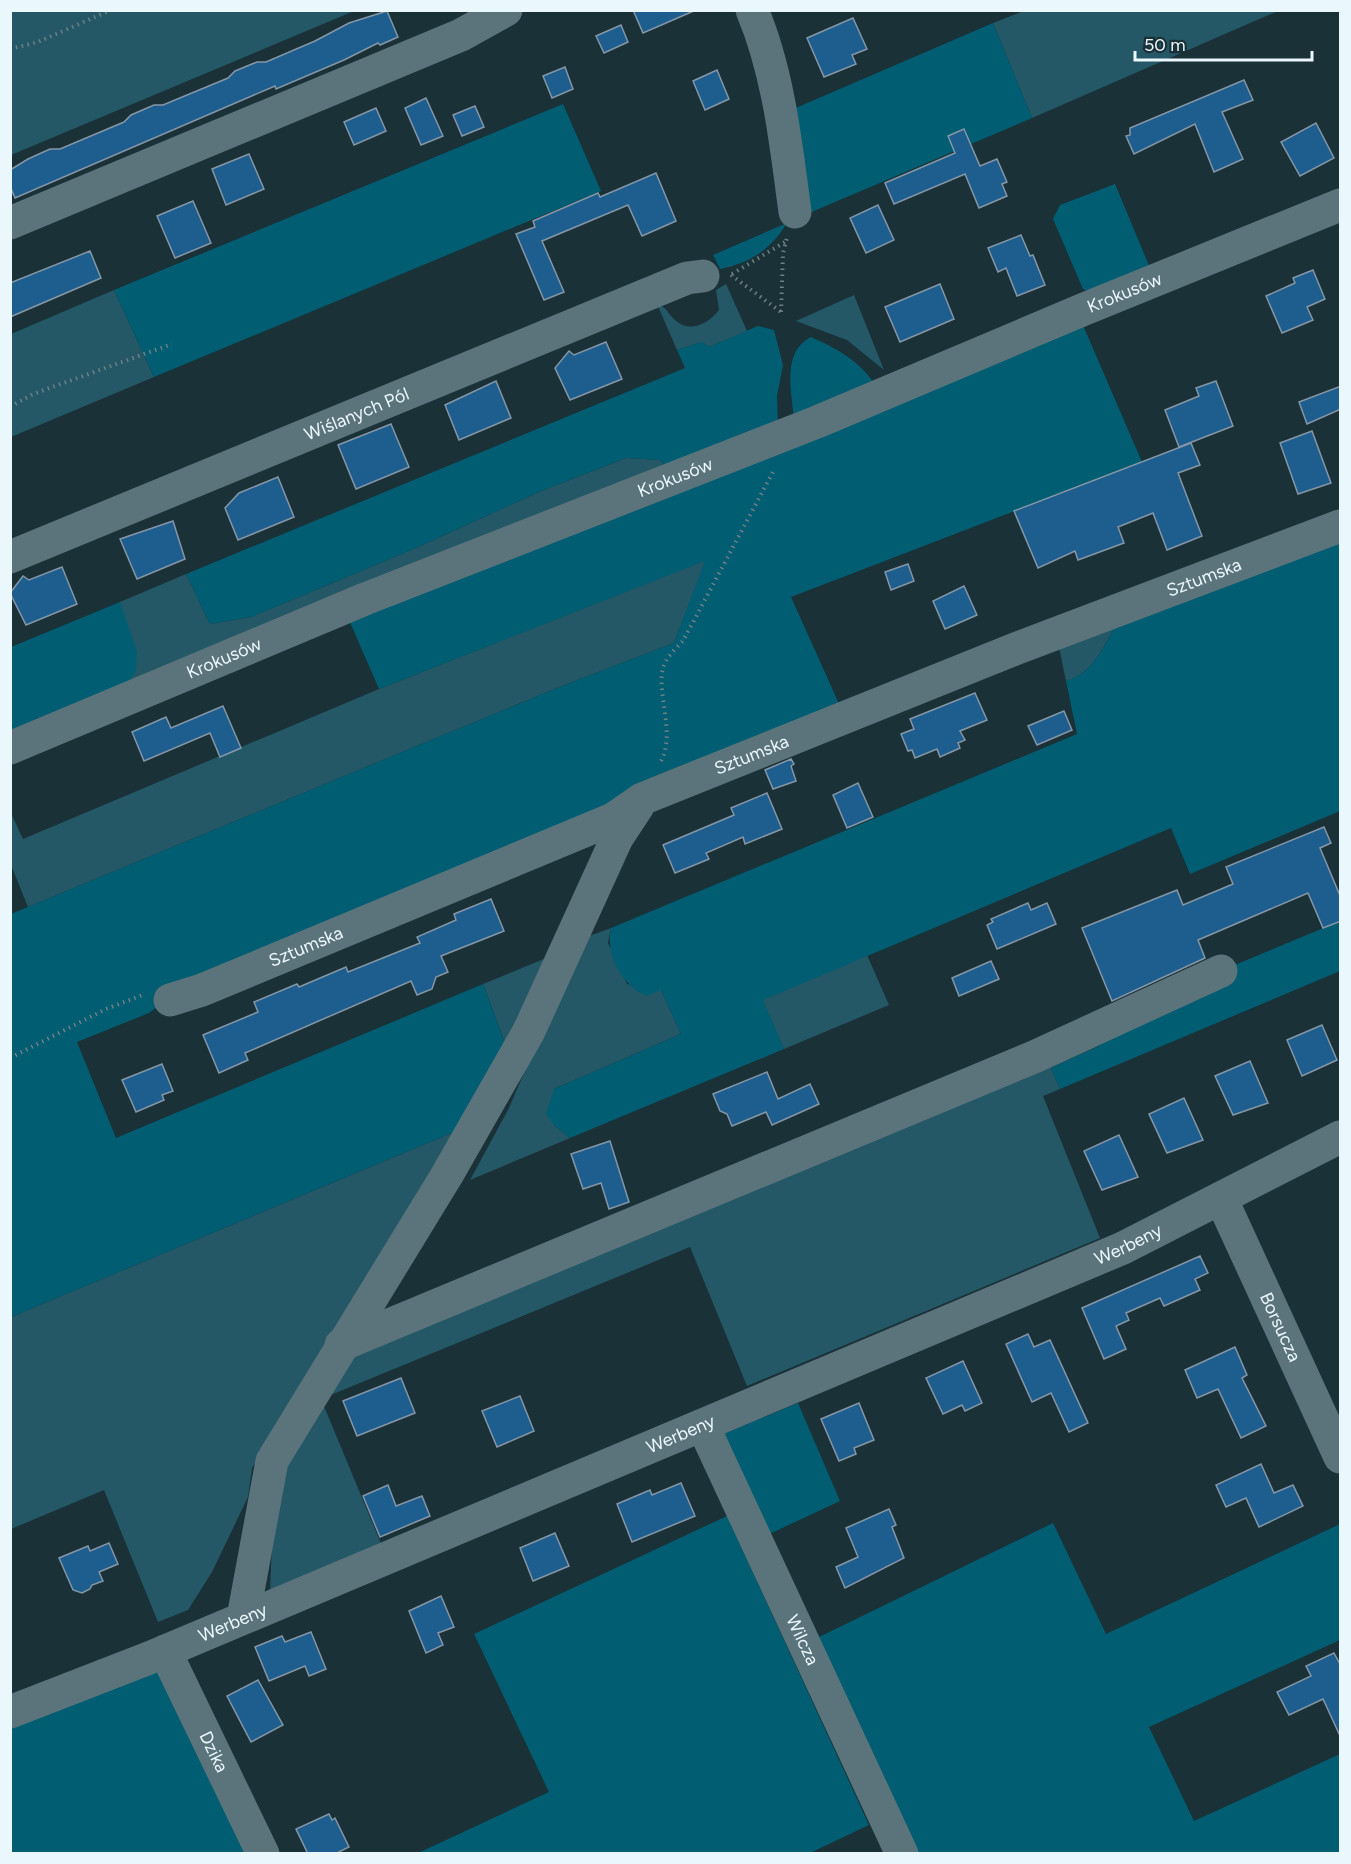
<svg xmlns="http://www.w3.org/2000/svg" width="1351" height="1864" font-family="Figtree,sans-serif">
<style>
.green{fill:#245867}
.forest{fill:#015e72}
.building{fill:#1e5e8e;stroke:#8596a6;stroke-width:1.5}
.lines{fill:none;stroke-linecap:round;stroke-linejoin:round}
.path{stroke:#6d8086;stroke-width:4;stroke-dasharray:1.5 4.5;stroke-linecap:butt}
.minor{stroke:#5b737a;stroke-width:33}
.labels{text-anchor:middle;stroke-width:6;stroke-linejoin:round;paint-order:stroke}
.street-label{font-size:18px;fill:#eaf7fc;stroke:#1a3137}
</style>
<rect width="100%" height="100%" fill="#1a3137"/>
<!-- green -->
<g class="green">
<polygon points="11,10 354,10 354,11 11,155"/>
<polygon points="1026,10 1278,11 1032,118 993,23"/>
<path d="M726 284 747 331 709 347 702 342 677 350 657 304C668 308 667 313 675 320 690 334 709 323 719 310L716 290Z"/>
<polygon points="114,290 154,377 11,437 11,334"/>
<polygon points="854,295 884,370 847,340 796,321"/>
<polygon points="626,458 660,460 671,471 120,694 120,602 186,574 210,624 251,617 416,548 541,491"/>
<polygon points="706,560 674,643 557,688 28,907 11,865 10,811 23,839 379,689"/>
<path d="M1116 624C1105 646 1091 675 1066 681L1059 647Z"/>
<polygon points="611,928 608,943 627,984 661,990 681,1034 554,1089 554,1125 570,1138 470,1180 509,1108 581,939"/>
<polygon points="867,955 889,1005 784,1049 762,1000"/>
<polygon points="551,956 505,1043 483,984"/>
<polygon points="1093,1034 1099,1046 1051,1068 1060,1089 1043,1096 1100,1238 747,1386 690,1247 321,1399 382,1546 270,1591 273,1520 288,1443 363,1341"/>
<polygon points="461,1129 252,1468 248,1497 212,1572 188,1610 158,1622 104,1490 11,1529 11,1317"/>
</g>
<!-- forest -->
<g class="forest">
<polygon points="993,23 1032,118 807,214 791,110"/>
<polygon points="563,104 601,191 154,377 114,290"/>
<polygon points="1115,184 1150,268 1098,296 1083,289 1053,219 1060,205"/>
<path d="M787 223C771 249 751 263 720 269L713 255Z"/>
<polygon points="1082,323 1142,462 791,597 840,706 604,815 185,986 149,1013 77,1042 116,1138 483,984 505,1043 461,1129 11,1317 11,914 557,688 674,643 705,561 379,689 349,620"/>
<polygon points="758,326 774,330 783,365 777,396 778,427 671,471 660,460 626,458 541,491 416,548 251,617 210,624 186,574 685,368 677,350 702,342 709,347"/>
<path d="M811 337C838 349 860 361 877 387L794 420C792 392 781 352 811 337Z"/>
<path d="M1340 538V811L1190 874 1171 828 763 1000 784 1049 570 1138 554 1125 546 1114 554 1089 681 1034 661 990 647 996C622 986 605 955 611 928L1077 734 1066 681C1091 675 1105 646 1116 624Z"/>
<polygon points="120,602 137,652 136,671 120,694 11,740 11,647"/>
<polygon points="1340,921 1340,971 1060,1089 1051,1068 1099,1046 1093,1034 1230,967"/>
<polygon points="798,1403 840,1501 765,1536 716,1437"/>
<polygon points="727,1516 869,1825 810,1853 416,1854 549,1792 474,1634"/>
<polygon points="1053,1523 1106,1634 1340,1524 1340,1640 1149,1727 1194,1821 1340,1754 1340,1853 915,1853 815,1639"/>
<polygon points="158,1663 247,1852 11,1854 11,1725"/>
</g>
<!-- building -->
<g class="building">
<polygon points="633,10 696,10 643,33"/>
<polygon points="387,11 398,37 380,45 378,43 344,60 276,89 275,86 15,198 10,186 10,170 28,159 50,149 60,149 124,122 131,115 154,105 163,105 228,78 235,71 257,62 266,62 315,41 349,23"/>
<polygon points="853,18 867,49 852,55 856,64 824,77 807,38"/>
<polygon points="621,25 628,42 604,53 596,36"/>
<polygon points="565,67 573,89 552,98 543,76"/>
<polygon points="717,70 729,99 705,110 693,81"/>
<polygon points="1244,80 1253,100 1222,112 1243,159 1214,172 1195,124 1134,154 1126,136 1130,135 1130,128"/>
<polygon points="426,98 443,136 421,145 405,108"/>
<polygon points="475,106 484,127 462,136 453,115"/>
<polygon points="376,108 386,131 354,145 344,122"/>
<polygon points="1316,123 1334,158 1300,176 1281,142"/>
<polygon points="964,129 980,166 997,159 1007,182 1002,184 1007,196 979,208 965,174 894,204 885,183 955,153 948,136"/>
<polygon points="249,154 264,189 226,205 212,169"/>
<polygon points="656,173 676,221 642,236 628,205 542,241 564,292 544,300 516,234 535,227 533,221 598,193 600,197"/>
<polygon points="193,201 211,243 175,258 157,216"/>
<polygon points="878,205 894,240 866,253 850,218"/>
<polygon points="1021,235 1030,256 1033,255 1045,285 1017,296 1006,268 998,272 988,248"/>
<polygon points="90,251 101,278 10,317 10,283"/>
<polygon points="1313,270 1325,299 1307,307 1313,320 1282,333 1266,296 1295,283 1293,278"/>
<polygon points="940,284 954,319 900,342 885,307"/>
<polygon points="606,342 622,379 570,400 555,368 569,351 574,355"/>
<polygon points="496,381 511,418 459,440 445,405"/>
<polygon points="1216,381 1233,426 1179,447 1165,410 1199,396 1196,388"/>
<polygon points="1341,386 1341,409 1307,424 1299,402"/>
<polygon points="391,424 409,467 356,489 338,445"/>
<polygon points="1312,431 1331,483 1298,494 1280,443"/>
<polygon points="1191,443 1200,465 1178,473 1202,536 1167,550 1153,513 1118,527 1124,543 1078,560 1075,551 1038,568 1014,511"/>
<polygon points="278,477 294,517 238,540 225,508 239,493"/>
<polygon points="173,521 185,559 137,579 120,539"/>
<polygon points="908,564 914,581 891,590 885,572"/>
<polygon points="62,567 77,604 26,625 10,593 23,576 29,580"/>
<polygon points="964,586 977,615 945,629 933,601"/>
<polygon points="975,693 987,720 960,731 965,740 958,743 960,748 940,757 937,749 915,758 912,750 908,751 901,734 914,729 910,719"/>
<polygon points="223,706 241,748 220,757 210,733 144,761 132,732 166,717 171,728"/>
<polygon points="1064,711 1072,730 1037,745 1028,726"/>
<polygon points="791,759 794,764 791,766 796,781 773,789 765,770"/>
<polygon points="858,783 873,817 847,828 833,795"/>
<polygon points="767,793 782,829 745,844 743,837 706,853 709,859 675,873 663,845 734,815 731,808"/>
<polygon points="1324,827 1331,843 1320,848 1341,898 1341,921 1323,928 1308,893 1198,940 1205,958 1112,1001 1082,928 1177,890 1183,905 1233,884 1226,867"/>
<polygon points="491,899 504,931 441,956 448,972 436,977 432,989 417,995 411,981 245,1053 248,1060 219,1073 203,1035 258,1012 254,1002 297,984 299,987 346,967 348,972 420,943 417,937 456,920 454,914"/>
<polygon points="1028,903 1031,910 1047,903 1056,924 997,949 987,925 993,922 991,919"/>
<polygon points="991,961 999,979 959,996 952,978"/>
<polygon points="1322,1025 1337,1060 1302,1076 1287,1040"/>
<polygon points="1250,1061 1268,1103 1233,1115 1215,1076"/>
<polygon points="162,1064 173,1091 162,1095 164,1100 136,1112 122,1080"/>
<polygon points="767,1072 778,1099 810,1084 819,1104 772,1125 766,1112 732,1126 727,1114 720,1111 713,1094"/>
<polygon points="1184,1098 1203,1140 1167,1153 1149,1114"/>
<polygon points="1119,1135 1138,1177 1102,1190 1084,1151"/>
<polygon points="610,1141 629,1202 609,1209 601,1183 583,1189 571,1154"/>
<polygon points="1200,1256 1208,1273 1195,1279 1200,1290 1164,1306 1160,1298 1126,1313 1129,1320 1116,1326 1126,1349 1104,1359 1082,1308"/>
<polygon points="1028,1334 1034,1347 1050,1340 1088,1423 1069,1432 1051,1393 1032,1402 1006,1344"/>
<polygon points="1235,1347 1247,1375 1242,1378 1266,1426 1241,1438 1218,1389 1197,1398 1185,1370"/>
<polygon points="963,1361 982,1403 965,1411 962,1405 943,1414 926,1378"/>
<polygon points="401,1378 415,1413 357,1436 343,1401"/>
<polygon points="520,1396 534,1431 497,1447 482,1411"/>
<polygon points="859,1403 874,1440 854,1448 856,1454 839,1461 821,1419"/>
<polygon points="1261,1464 1274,1493 1293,1485 1303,1506 1259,1527 1246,1498 1226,1507 1216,1485"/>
<polygon points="681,1483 695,1516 632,1542 617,1504 650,1490 652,1495"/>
<polygon points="388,1485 396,1506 422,1496 430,1516 380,1537 363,1496"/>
<polygon points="889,1509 896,1525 892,1527 904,1558 845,1588 836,1567 858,1557 846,1528"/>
<polygon points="555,1533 569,1566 533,1581 520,1548"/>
<polygon points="109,1543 118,1564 99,1572 103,1581 92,1585 90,1589 82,1593 73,1590 59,1558 88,1546 90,1551"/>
<polygon points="441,1596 454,1627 438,1633 443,1645 426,1653 409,1611"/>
<polygon points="311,1632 326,1669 309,1676 305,1666 269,1681 255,1647 282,1636 285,1642"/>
<polygon points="1334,1653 1341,1666 1341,1738 1323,1699 1289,1715 1277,1692 1311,1676 1306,1666"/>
<polygon points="258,1680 283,1725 251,1742 227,1696"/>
<polygon points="329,1814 332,1820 335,1818 349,1847 335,1854 308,1854 296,1829"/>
</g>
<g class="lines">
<!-- path -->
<g class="path">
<polyline points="10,49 38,42 111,10"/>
<polyline points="732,274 785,242"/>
<polyline points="731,275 781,312"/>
<polyline points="781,312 783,253 787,238"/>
<polyline points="10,407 33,394 172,344"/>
<path d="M661 761C677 732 653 686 665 663 669 655 677 647 683 641L774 470"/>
<polyline points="10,1058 106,1009 145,994"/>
</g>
<!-- minor -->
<g class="minor">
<path d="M752 10C779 74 786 145 795 212"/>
<polyline points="10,223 461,35 506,10"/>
<path id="s1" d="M10 557 687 278 703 276"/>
<path id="s2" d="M10 748 365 599 817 422 1082 310 1340 205"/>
<path id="s3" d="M170 1000 202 990 613 819 642 799 1015 649 1340 526"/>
<path id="s4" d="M1221 1198 1340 1457"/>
<polyline points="341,1345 1034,1057 1221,971"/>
<path id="s5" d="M703 1426 902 1854"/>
<polyline points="243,1618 272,1461 447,1175 529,1031 617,838 638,806"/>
<path id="s6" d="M165 1651 263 1854"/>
<path id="s7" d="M10 1712 149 1658 1123 1248 1340 1137"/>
</g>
</g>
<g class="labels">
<!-- street labels -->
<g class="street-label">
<text dy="6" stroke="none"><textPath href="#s2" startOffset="1204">Krokusów</textPath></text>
<text dy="6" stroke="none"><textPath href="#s1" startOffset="375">Wiślanych Pól</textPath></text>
<text dy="6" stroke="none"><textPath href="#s2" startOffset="718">Krokusów</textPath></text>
<text dy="6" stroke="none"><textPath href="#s3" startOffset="1118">Sztumska</textPath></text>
<text dy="6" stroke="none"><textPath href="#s2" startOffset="232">Krokusów</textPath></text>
<text dy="6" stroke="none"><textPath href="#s3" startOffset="632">Sztumska</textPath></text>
<text dy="6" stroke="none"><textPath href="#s3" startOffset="146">Sztumska</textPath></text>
<text dy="6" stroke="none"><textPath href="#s7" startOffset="1212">Werbeny</textPath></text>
<text dy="6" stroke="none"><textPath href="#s4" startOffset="142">Borsucza</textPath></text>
<text dy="6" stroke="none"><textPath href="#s7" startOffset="726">Werbeny</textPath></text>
<text dy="6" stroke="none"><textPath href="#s7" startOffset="240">Werbeny</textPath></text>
<text dy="6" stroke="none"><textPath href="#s5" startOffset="236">Wilcza</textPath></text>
<text dy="6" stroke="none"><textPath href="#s6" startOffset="112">Dzika</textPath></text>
</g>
</g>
<!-- border -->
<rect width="1351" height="1864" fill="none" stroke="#eaf7fc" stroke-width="24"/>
<!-- scale -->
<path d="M1135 51v9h177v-9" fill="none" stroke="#eaf7fc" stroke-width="3"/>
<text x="1144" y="51" font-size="18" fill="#eaf7fc" stroke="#1a3137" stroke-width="4.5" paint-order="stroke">50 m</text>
</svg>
